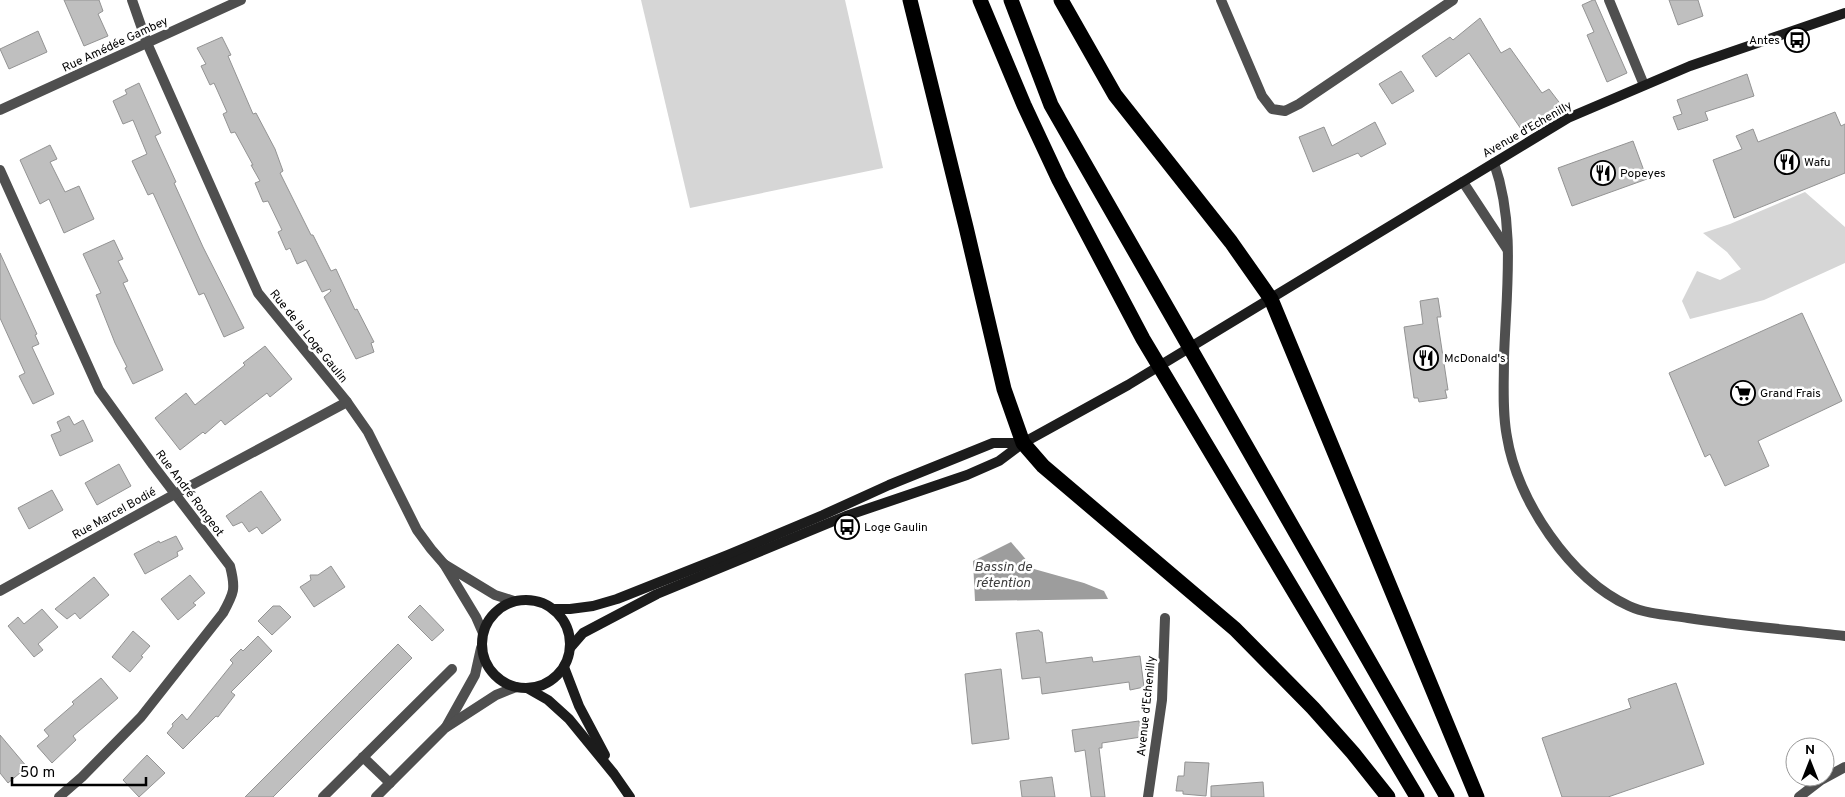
<svg xmlns="http://www.w3.org/2000/svg" width="1845" height="797" font-family="Overpass,sans-serif">
<style>
.green{fill:#d6d6d6}
.water{fill:#9d9d9d}
.building{fill:#bfbfbf;stroke:#939393}
.lines{fill:none;stroke-linecap:round;stroke-linejoin:round}
.street{stroke:#4f4f4f;stroke-width:10}
.secondary{stroke:#1c1c1c;stroke-width:10}
.highway{stroke:#000;stroke-width:15}
.labels{text-anchor:middle;stroke-width:5;stroke-linejoin:round;paint-order:stroke}
.poi-label{font-size:12px;fill:#000;stroke:#fff;text-anchor:start}
.street-label{font-size:12px;fill:#000;stroke:#fff}
.water-label{font-size:14px;font-style:italic;fill:#3e3e3e;stroke:#fff}
</style>
<rect width="100%" height="100%" fill="#fff"/>
<!-- green -->
<g class="green">
<polygon points="641,0 845,0 883,168 690,208"/>
<polygon points="1805,192 1845,227 1845,263 1764,300 1690,319 1682,301 1697,271 1720,280 1741,269 1727,252 1703,233 1730,224"/>
</g>
<!-- water -->
<polygon class="water" points="1011,542 1034,569 1084,583 1104,591 1108,599 975,601 973,561"/>
<!-- building -->
<g class="building">
<polygon points="64,0 99,0 103,11 98,14 108,36 84,46"/>
<polygon points="1593,0 1595,0 1627,73 1607,82 1587,35 1594,32 1582,5"/>
<polygon points="1669,0 1698,0 1703,16 1678,25"/>
<polygon points="1480,18 1501,53 1510,48 1542,93 1549,89 1562,106 1521,129 1469,53 1436,77 1422,56 1450,37 1453,40"/>
<polygon points="38,31 47,52 9,69 0,49"/>
<polygon points="222,37 231,55 228,56 253,114 256,113 275,149 283,171 280,173 311,235 313,235 331,271 336,269 355,310 357,309 374,342 371,343 374,352 356,359 324,297 331,291 330,289 322,292 306,260 297,264 290,248 286,250 278,232 282,230 268,201 263,202 255,183 260,181 251,165 253,165 235,132 231,133 223,114 227,112 214,83 210,85 201,66 206,64 197,48"/>
<polygon points="1401,71 1414,91 1392,104 1379,84"/>
<polygon points="1747,74 1754,96 1705,112 1708,120 1678,130 1673,117 1682,114 1677,100"/>
<polygon points="139,83 161,133 155,136 176,182 174,183 203,247 244,328 224,337 204,293 199,295 153,193 148,195 132,161 147,154 133,120 123,124 113,101 127,94 125,90"/>
<polygon points="1835,112 1841,126 1845,124 1845,173 1734,218 1713,160 1742,149 1736,136 1753,129 1758,142"/>
<polygon points="1375,122 1386,144 1361,157 1358,153 1313,172 1299,137 1324,127 1332,146"/>
<polygon points="1633,141 1647,179 1572,206 1558,168"/>
<polygon points="50,145 57,159 50,162 65,192 79,186 94,219 64,233 49,199 40,204 20,160"/>
<polygon points="114,240 123,259 118,261 128,281 123,283 163,370 133,384 125,368 127,367 115,343 96,295 101,293 83,254"/>
<polygon points="0,253 37,334 35,335 39,344 32,347 54,394 33,404 19,376 25,373 0,318"/>
<polygon points="1438,298 1441,317 1437,317 1448,390 1445,390 1447,398 1419,402 1418,398 1414,398 1404,327 1423,324 1420,301"/>
<polygon points="1802,313 1842,401 1758,441 1769,466 1725,486 1710,454 1705,457 1669,373"/>
<polygon points="265,346 292,379 270,397 267,393 225,425 221,420 205,434 203,432 180,450 155,418 186,393 195,405 245,365 243,363"/>
<polygon points="69,416 74,425 83,420 93,441 60,456 51,435 61,431 57,422"/>
<polygon points="119,464 131,486 97,505 85,483"/>
<polygon points="52,490 63,510 29,529 18,508"/>
<polygon points="261,491 281,520 262,534 257,527 249,532 242,522 233,526 226,516"/>
<polygon points="176,536 183,549 177,552 178,556 145,574 134,554 159,541 160,543"/>
<polygon points="331,566 345,587 314,607 300,587 311,580 310,575 318,575"/>
<polygon points="190,575 205,593 193,603 196,605 178,620 161,599"/>
<polygon points="94,577 109,595 80,619 75,613 67,619 55,609"/>
<polygon points="420,605 444,630 432,641 408,617"/>
<polygon points="273,606 280,606 291,617 272,635 258,621"/>
<polygon points="42,609 58,627 38,644 43,650 34,657 8,626 18,617 24,624"/>
<polygon points="1039,630 1040,632 1042,632 1046,663 1092,657 1093,662 1140,656 1144,687 1130,690 1129,682 1042,694 1040,677 1022,679 1016,633"/>
<polygon points="133,631 150,646 141,656 143,657 130,672 112,657"/>
<polygon points="258,636 272,651 231,692 235,695 218,717 216,716 183,749 167,733 173,726 172,724 182,714 187,720 233,663 230,660 241,649 243,651"/>
<polygon points="398,644 412,658 273,797 245,797"/>
<polygon points="1001,669 1009,739 972,744 965,674"/>
<polygon points="101,678 118,698 73,736 76,740 52,763 37,746 49,736 44,730 74,704 72,702"/>
<polygon points="1676,683 1704,764 1608,797 1562,797 1542,738 1631,708 1628,699"/>
<polygon points="1139,721 1141,737 1102,743 1102,748 1099,748 1105,797 1091,797 1085,750 1075,752 1072,730"/>
<polygon points="0,735 27,767 8,783 0,773"/>
<polygon points="147,755 165,773 139,797 123,780"/>
<polygon points="1185,762 1209,763 1206,796 1183,794 1183,791 1176,791 1178,776 1184,776"/>
<polygon points="1052,777 1055,797 1022,797 1020,781"/>
<polygon points="1263,782 1264,797 1211,797 1211,786"/>
</g>
<g class="lines">
<!-- street -->
<g class="street">
<polyline points="132,0 147,43 258,293 347,402 368,432 417,530 431,549 444,564"/>
<polyline points="1221,0 1262,96 1272,109 1285,111 1299,104 1453,0"/>
<polyline points="1609,0 1644,85"/>
<polyline points="0,110 241,0"/>
<path d="M1494 163C1516 225 1506 293 1504 358 1504 384 1502 411 1507 437 1517 500 1570 579 1629 606 1646 614 1668 615 1688 618 1740 626 1793 630 1845 636"/>
<path d="M0 170 99 390 153 465 230 566C236 589 234 593 223 613L141 717 82 777 59 797"/>
<polyline points="1463,182 1507,249"/>
<polyline points="0,591 175,494 347,402"/>
<polyline points="483,633 476,617 444,564 495,595 514,601"/>
<polyline points="446,727 475,675 481,648"/>
<polyline points="363,757 390,783"/>
<polyline points="323,797 452,669"/>
<polyline points="376,797 445,728 496,695 516,687"/>
<polyline points="1148,797 1162,700 1165,618"/>
<polyline points="1799,797 1821,780 1845,767"/>
</g>
<!-- secondary -->
<g class="secondary">
<circle cx="526" cy="644" r="44"/>
<polyline points="553,609 570,609 593,606 617,599 728,555 823,515 889,485 993,443 1023,443"/>
<polyline points="570,648 583,633 657,594 846,516 967,475 999,461 1023,443 1128,385 1568,118 1690,66 1845,13"/>
<polyline points="564,667 579,706 605,755"/>
<polyline points="527,688 548,700 569,719 614,774 630,797"/>
</g>
<!-- highway -->
<g class="highway">
<polyline points="910,0 966,227 1004,389 1023,443 1043,466 1235,629 1313,708 1353,753 1388,797"/>
<polyline points="980,0 1024,105 1059,180 1143,339 1417,797"/>
<polyline points="1011,0 1051,105 1447,797"/>
<polyline points="1061,0 1115,95 1231,242 1271,299 1477,797"/>
</g>
</g>
<!-- icons -->
<defs>
<symbol id="bus-ring" viewBox="-11 -11 22 22"><circle r="9.5" fill="#fff" stroke="#000" stroke-width="1.5"/><path d="M-5-6H5V4H4V6H2V4H-2V6H-4V4H-5ZM-3.5-4V0h7V-4ZM-3.5 1.2v1.5H-2V1.2ZM2 1.2v1.5H3.5V1.2Z" fill="#000"/></symbol>
<symbol id="restaurant-ring" viewBox="-11 -11 22 22"><circle r="9.5" fill="#fff" stroke="#000" stroke-width="1.5"/><path d="M-5-6h1v4h1v-4h1v4h1v-4h1v5L-1.5 .5V6h-2V.5L-5-1ZM5-6V6H3V1.5H1.5Q1.5-4 5-6Z" fill="#000"/></symbol>
<symbol id="supermarket-ring" viewBox="-11 -11 22 22"><circle r="9.5" fill="#fff" stroke="#000" stroke-width="1.5"/><path d="M-6-5.5h2.5l.6 2H6L4.5 2H-2.5L-4.4-4H-6ZM-1.5 3.2a1.3 1.3 0 1 0 .1 0ZM3 3.2a1.3 1.3 0 1 0 .1 0Z" fill="#000"/></symbol>
</defs>
<g fill-rule="evenodd">
<use href="#bus-ring" x="1783" y="26" width="28" height="28"/>
<use href="#restaurant-ring" x="1773" y="148" width="28" height="28"/>
<use href="#restaurant-ring" x="1589" y="159" width="28" height="28"/>
<use href="#restaurant-ring" x="1412" y="344" width="28" height="28"/>
<use href="#supermarket-ring" x="1729" y="379" width="28" height="28"/>
<use href="#bus-ring" x="833" y="513" width="28" height="28"/>
</g>
<g class="labels">
<!-- poi labels -->
<g class="poi-label">
<text x="1780" y="44" text-anchor="end">Antes</text>
<text x="1804" y="166">Wafu</text>
<text x="1620" y="177">Popeyes</text>
<text x="1444" y="362">McDonald's</text>
<text x="1760" y="397">Grand Frais</text>
<text x="864" y="531">Loge Gaulin</text>
</g>
<!-- street labels -->
<g class="street-label">
<text transform="translate(115 44) rotate(-25)" y="4">Rue Amédée Gambey</text>
<text transform="translate(1527 129) rotate(-30)" y="4">Avenue d'Echenilly</text>
<text transform="translate(309 336) rotate(51)" y="4">Rue de la Loge Gaulin</text>
<text transform="translate(190 493) rotate(53)" y="4">Rue André Rongeot</text>
<text transform="translate(114 513) rotate(-29)" y="4">Rue Marcel Bodié</text>
<text transform="translate(1146 706) rotate(-84)" y="4">Avenue d'Echenilly</text>
</g>
<!-- water labels -->
<g class="water-label">
<text x="1003" y="571">Bassin de<tspan x="1003" dy="16">rétention</tspan></text>
</g>
</g>
<!-- north arrow -->
<g transform="translate(1810 762)"><circle r="24" fill="#ffffff" stroke="#999999"/>
<path d="M0-4L9 19L0 12L-9 19Z" fill="#000000"/>
<text y="-8" font-size="14" font-weight="bold" text-anchor="middle" fill="#000000">N</text>
</g>
<!-- scale -->
<path d="M12 777v8h134v-8" fill="none" stroke="#000000" stroke-width="2.5"/>
<text x="20" y="777" font-size="15" fill="#000000" stroke="#ffffff" stroke-width="4" paint-order="stroke">50 m</text>
</svg>
